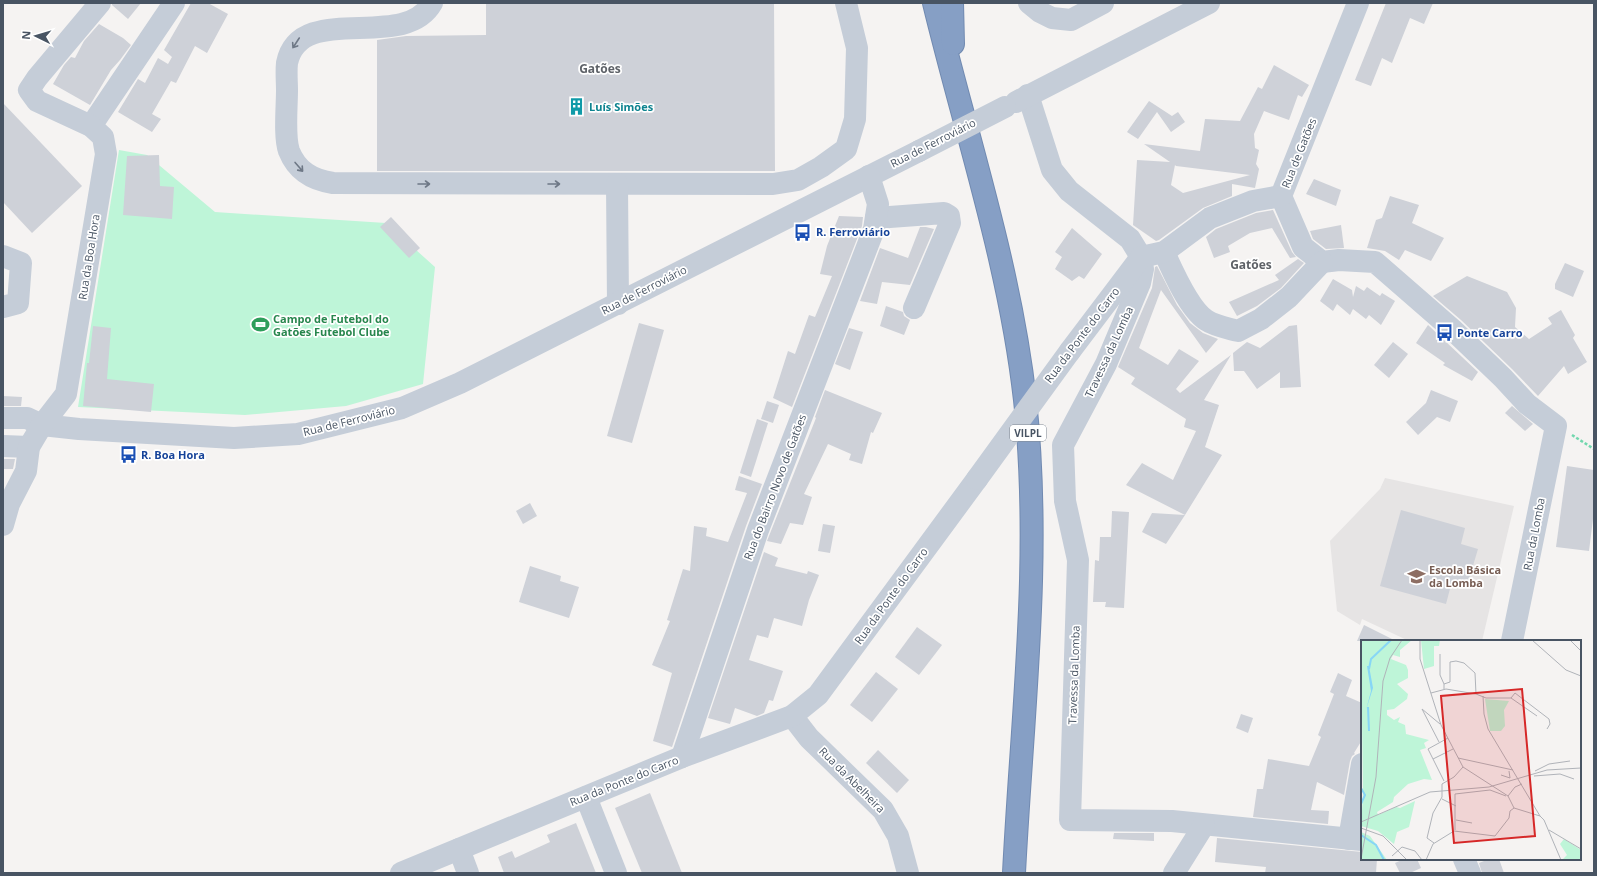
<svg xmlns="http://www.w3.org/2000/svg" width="1597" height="876" font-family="'Open Sans',sans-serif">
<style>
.education{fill:#e6e4e4}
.green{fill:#bef5d8}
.building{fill:#ced1d8;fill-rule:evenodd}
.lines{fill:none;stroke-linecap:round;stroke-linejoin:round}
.highway-casing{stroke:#718ab1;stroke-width:24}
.path{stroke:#72d7ae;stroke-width:2.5;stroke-dasharray:3 2;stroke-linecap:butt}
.minor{stroke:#c5cdd8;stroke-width:22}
.highway{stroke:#869fc5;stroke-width:22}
.minor-bridge{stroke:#c5cdd8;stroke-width:22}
.oneway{stroke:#6e7886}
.labels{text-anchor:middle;stroke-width:3.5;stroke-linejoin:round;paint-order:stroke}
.shield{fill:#fff;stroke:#7f8792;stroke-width:1}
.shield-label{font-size:10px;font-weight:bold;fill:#485463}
.culture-label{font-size:11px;font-weight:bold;fill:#0d838f;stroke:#fff;text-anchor:start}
.street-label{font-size:11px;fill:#485463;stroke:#fff}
.transit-label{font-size:11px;font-weight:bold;fill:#164399;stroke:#fff;text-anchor:start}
.leisure-label{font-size:11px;font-weight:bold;fill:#27864d;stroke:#fff;text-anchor:start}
.education-label{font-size:11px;font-weight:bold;fill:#785e54;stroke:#fff;text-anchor:start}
.neighbourhood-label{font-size:12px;font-weight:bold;fill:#5e6268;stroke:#fff}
.inset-river{fill:none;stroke:#87d6f6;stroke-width:2}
.inset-road{fill:none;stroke:#b0b3b9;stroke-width:1}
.view{fill:#d62828;fill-opacity:0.15;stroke:#d62828;stroke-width:2}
.inset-edge{fill:none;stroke:#485463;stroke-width:2}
</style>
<rect width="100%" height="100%" fill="#f5f3f2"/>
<!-- education -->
<polygon class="education" points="1385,478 1514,506 1482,641 1409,641 1362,619 1360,625 1337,611 1330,541 1380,489"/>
<!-- green -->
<polygon class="green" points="119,150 147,155 215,212 386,223 435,267 423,384 346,406 245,415 78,407"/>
<!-- building -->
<g class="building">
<polygon points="112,3 141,3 128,19 112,5"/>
<polygon points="191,3 208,3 228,14 207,53 195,46 176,83 171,81 152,114 161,119 152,132 118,112 138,79 145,83 158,58 168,64 172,57 164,50"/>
<polygon points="486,3 774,3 775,171 377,171 377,40 406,36 486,35"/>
<polygon points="1386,3 1433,3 1424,24 1410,18 1392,63 1382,58 1371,86 1355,80"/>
<polygon points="99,24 123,38 131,45 120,60 111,70 90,105 53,84 64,65 71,57 75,58 84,41"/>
<path d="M1274 65 1309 85 1302 97 1298 95 1289 120 1264 111 1254 134 1255 148 1259 150 1256 164 1259 169 1255 188 1232 184V196L1203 208 1159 240 1156 241 1133 225 1137 160 1170 162 1144 144 1200 151 1205 119 1240 121 1258 87 1262 89ZM1175 165 1176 166 1250 175 1183 193 1171 185Z"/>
<polygon points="1149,101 1172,116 1178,112 1185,122 1171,132 1157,112 1138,139 1127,132"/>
<polygon points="3,103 82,186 32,233 3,202"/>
<polygon points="159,155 160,186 174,187 172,219 123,215 127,156"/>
<polygon points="1314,179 1341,190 1336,206 1306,194"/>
<polygon points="1390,196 1419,205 1412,223 1444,238 1431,261 1405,250 1399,260 1385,251 1367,248 1376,220 1382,218"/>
<polygon points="1273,210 1292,252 1296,257 1290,258 1272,228 1250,233 1228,246 1230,252 1214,258 1206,237 1216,229 1256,213"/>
<polygon points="839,216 863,217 862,226 792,407 773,398 788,351 795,354 809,315 815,317 832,276 820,274 827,246"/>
<polygon points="391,217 420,248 409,258 380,227"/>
<polygon points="1341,225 1344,248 1326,249 1313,239 1310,231"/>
<polygon points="920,227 926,227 934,229 910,285 882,282 877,304 860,301 880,248 908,258"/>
<polygon points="1072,228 1102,254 1084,279 1079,276 1072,281 1055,269 1062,257 1055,252"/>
<polygon points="1298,259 1304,263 1281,288 1257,306 1237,316 1229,302 1279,280 1275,275"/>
<polygon points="1565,263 1584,271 1573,297 1555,289 1555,284"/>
<polygon points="1157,266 1177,305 1190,323 1203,333 1218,339 1206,353 1161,290 1139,348 1168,365 1179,349 1199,361 1176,389 1180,393 1231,355 1204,400 1219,405 1205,447 1222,455 1185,515 1126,485 1142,463 1173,480 1196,431 1184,427 1186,419 1131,384 1135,378 1118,367 1152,288 1155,267"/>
<polygon points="1467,276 1507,292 1516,308 1515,327 1529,339 1552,324 1548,318 1561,310 1575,335 1573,338 1587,362 1568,374 1564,366 1538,396 1512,369 1461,320 1433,296"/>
<polygon points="1333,279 1352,290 1353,297 1356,286 1364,291 1367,287 1380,296 1382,293 1395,301 1381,325 1369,315 1366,319 1353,309 1350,315 1337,304 1333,311 1320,301"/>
<polygon points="886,306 903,312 904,316 910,320 904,335 880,326"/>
<polygon points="639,323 664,330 632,443 607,436"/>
<polygon points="1297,325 1301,387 1280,388 1280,372 1257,389 1244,371 1234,371 1233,353 1247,342 1260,348 1289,326"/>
<polygon points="1428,325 1478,372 1472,381 1443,365 1445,363 1416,343"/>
<polygon points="93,326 111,328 107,379 154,384 151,412 83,406 87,363 89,363"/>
<polygon points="849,328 863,332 850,370 835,364"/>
<polygon points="1393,342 1408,354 1389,378 1374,365"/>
<polygon points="825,390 882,413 873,433 871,432 862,464 849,460 851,454 828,444 804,494 812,497 803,525 790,523 781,544 767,541 816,418 815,417"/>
<polygon points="1431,390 1458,401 1450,422 1437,417 1418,435 1406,422 1426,403"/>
<polygon points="3,396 22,397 21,406 3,406"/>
<polygon points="767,401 779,405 773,423 761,419"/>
<polygon points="1512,406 1533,424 1525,431 1505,413"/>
<polygon points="757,419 768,423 751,477 740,473"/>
<polygon points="3,459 15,459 13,469 3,469"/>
<polygon points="1567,466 1594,470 1594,511 1589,551 1556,547"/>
<polygon points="739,476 762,484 746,526 672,747 653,741 672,673 652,665 670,621 667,620 683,569 690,571 694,526 707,528 706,536 728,542 747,493 735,490"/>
<polygon points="530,503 537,516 523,524 516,511"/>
<polygon points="1401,510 1465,528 1461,544 1478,549 1466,589 1451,585 1446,604 1380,586"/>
<polygon points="1112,511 1129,512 1124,608 1105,607 1106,602 1093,602 1095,560 1099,561 1100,537 1111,537"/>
<polygon points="1152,513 1185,515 1166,544 1142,532"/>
<polygon points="823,524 835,526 830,553 818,551"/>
<polygon points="764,552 778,558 775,566 807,574 808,571 819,575 809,600 802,626 774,618 768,638 757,635 749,660 783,671 773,701 769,700 764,713 757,716 735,708 730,724 708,718"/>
<polygon points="530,566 561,576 560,581 579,587 569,618 519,602"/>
<polygon points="1364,625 1396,641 1357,641"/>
<polygon points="917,627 942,645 919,675 895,657"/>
<polygon points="876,672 898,689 872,722 850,705"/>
<polygon points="1338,673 1352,680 1346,696 1362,703 1362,740 1354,753 1355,754 1352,756 1350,761 1344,795 1317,782 1311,810 1329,811 1328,824 1253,817 1257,789 1263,789 1268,759 1309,766 1321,737 1318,735 1334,694 1330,692"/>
<polygon points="1241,714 1253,718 1248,733 1236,728"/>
<polygon points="878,750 909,780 897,793 866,763"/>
<polygon points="650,793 682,873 642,873 615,808"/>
<polygon points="576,823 596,873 504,873 498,857 512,851 515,858 550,842 547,835"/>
<polygon points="1114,833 1154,833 1154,841 1113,839"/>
<polygon points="1217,838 1362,852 1362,859 1377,859 1376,873 1265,873 1266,867 1215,862"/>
<polygon points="1404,859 1417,859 1421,868 1410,873 1400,873 1395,863"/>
<polygon points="1489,859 1499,859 1504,873 1482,873 1479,863"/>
</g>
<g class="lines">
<defs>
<g id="highway">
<path d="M934 3C966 135 1010 265 1025 400 1042 558 1022 715 1014 873"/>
<polyline points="952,3 953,44"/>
</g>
</defs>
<!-- highway casing -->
<use href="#highway" class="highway-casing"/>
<!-- path -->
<polyline class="path" points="1572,435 1594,449"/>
<!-- minor -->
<g class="minor">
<path d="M432 3C404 53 300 0 287 63 286 72 287 82 287 90 287 107 284 137 289 151 297 171 312 180 333 183L773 184 798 180 821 167 846 149 855 119 857 48 846 3"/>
<polyline points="1029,3 1040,12 1052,18 1071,20 1103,3"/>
<polyline points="1358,3 1281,196 1303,247 1322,262 1339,260 1375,262 1452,329 1503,378 1527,404 1556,426 1512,641"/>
<polyline points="1028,95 1052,170 1069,191 1130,239 1141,257 1143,269 1140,283 1106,364 1063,445 1065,501 1078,560 1070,820 1172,821 1362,840"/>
<polyline points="1016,102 1209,3"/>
<polyline points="91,126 174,3"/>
<polyline points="617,184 618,304"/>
<polyline points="876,218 944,213 949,216 950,223 914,308"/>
<path d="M1164 252C1172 270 1189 309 1206 320 1215 326 1227 328 1238 331L1261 319 1289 297 1322 262"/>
<polyline points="3,256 21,263 18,303 3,307"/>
<polyline points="1070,351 1141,257 1164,252 1210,218 1253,201 1281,196"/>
<polyline points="3,418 27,418 42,425 79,429 234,438 298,434 402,408 460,383 919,151"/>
<polyline points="3,446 29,447"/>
<polyline points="3,525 9,504 26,471 29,447 42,425 66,394 106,154 103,137 91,126 37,101 29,90 37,78 100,3"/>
<polyline points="792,716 809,738 883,810 898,836 908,873"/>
<polyline points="682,757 758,530 874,229 878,204 869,176"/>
<polyline points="586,797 616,873"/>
<polyline points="1349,839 1362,764"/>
<polyline points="459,849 468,873"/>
<polyline points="1464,859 1470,873"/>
<polyline points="401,873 682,757 792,716 818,695 977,479"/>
<polyline points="1174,873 1204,825"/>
</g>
<!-- highway -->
<use href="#highway" class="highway"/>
<!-- minor-bridge -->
<g class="minor-bridge">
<polyline points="919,151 1005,107"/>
<polyline points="977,479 1070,351"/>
</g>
</g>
<!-- one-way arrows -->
<defs><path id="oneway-shaft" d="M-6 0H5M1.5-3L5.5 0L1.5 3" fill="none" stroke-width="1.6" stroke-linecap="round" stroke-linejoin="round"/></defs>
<g class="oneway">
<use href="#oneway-shaft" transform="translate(296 43) rotate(123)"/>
<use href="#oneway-shaft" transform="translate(299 167) rotate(49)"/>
<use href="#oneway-shaft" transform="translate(424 184)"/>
<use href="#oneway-shaft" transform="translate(554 184)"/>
</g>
<!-- icons -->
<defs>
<symbol id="building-bare" viewBox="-9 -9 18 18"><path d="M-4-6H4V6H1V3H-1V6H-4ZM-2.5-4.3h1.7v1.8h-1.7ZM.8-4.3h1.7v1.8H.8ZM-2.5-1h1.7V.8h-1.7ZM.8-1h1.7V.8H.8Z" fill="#0f9aa8" stroke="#fff" stroke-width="2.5" paint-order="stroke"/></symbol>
<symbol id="bus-bare" viewBox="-9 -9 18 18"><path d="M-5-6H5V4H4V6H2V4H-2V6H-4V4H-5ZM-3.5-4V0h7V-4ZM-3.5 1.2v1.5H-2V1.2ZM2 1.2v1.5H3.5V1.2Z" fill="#1a4fb4" stroke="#fff" stroke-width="2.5" paint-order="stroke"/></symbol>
<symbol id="stadium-bare" viewBox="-9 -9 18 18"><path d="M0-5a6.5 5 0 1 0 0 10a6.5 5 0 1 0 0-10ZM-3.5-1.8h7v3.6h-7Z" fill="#2e9e5b" stroke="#fff" stroke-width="2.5" paint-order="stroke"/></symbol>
<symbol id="school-bare" viewBox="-9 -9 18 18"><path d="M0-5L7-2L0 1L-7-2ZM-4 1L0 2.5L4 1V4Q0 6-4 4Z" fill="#8d6e63" stroke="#fff" stroke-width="2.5" paint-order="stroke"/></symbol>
</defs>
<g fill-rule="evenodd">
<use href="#building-bare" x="564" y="94" width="25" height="25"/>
<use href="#bus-bare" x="790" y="220" width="25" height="25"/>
<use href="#stadium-bare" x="248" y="312" width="25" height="25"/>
<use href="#bus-bare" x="1432" y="320" width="25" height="25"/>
<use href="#bus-bare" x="116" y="442" width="25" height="25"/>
<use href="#school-bare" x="1404" y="564" width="25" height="25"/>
</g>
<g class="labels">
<!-- shield labels -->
<rect class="shield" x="1010" y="425" width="36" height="16" rx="3"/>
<g class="shield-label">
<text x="1028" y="437">VILPL</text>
</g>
<!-- culture labels -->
<g class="culture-label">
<text x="589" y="111">Luís Simões</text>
</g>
<!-- street labels -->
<g class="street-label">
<text transform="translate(933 143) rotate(-27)" y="4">Rua de Ferroviário</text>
<text transform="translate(1299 153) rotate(-68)" y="4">Rua de Gatões</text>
<text transform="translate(89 257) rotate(-81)" y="4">Rua da Boa Hora</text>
<text transform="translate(644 290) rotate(-27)" y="4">Rua de Ferroviário</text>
<text transform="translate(1082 335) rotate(-53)" y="4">Rua da Ponte do Carro</text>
<text transform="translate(1109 352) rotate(-65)" y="4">Travessa da Lomba</text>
<text transform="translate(349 421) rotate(-14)" y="4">Rua de Ferroviário</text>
<text transform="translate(775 487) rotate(-69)" y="4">Rua do Bairro Novo de Gatões</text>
<text transform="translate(1534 534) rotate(-79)" y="4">Rua da Lomba</text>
<text transform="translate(891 596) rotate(-54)" y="4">Rua da Ponte do Carro</text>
<text transform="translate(1074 675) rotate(-88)" y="4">Travessa da Lomba</text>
<text transform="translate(852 780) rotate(45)" y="4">Rua da Abelheira</text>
<text transform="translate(624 781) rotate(-22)" y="4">Rua da Ponte do Carro</text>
</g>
<!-- transit labels -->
<g class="transit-label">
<text x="816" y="236">R. Ferroviário</text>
<text x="1457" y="337">Ponte Carro</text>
<text x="141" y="459">R. Boa Hora</text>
</g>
<!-- leisure labels -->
<g class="leisure-label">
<text x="273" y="323">Campo de Futebol do<tspan x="273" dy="13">Gatões Futebol Clube</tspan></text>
</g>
<!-- education labels -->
<g class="education-label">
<text x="1429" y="574">Escola Básica<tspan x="1429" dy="13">da Lomba</tspan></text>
</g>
<!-- neighbourhood labels -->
<g class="neighbourhood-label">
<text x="600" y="73">Gatões</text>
<text x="1251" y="269">Gatões</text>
</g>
</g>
<!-- overview -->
<g transform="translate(1361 640)">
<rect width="220" height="220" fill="#f5f3f2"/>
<path d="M0 0H51L39 10V17L32 15 30 19 45 25 47 30V38L36 44 47 54 46 59 33 69 26 70V75L33 80 39 77 37 82 44 85 45 94 68 100 63 103 65 108 59 110 71 140 63 139 47 144 33 157 32 162 16 172 17 175 35 167 39 168 54 161 48 187 36 192 33 204 17 191 0 186 2 155ZM60 0H79L78 6H73V26L63 29ZM124 59 148 61 143 70 144 86 140 91H129ZM0 192 9 196 26 220H0ZM203 199 220 210V220H201L206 215 199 204Z" fill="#bef5d8"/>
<path d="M6 26H8L12 48 5 70 10 51Z" fill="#87d6f6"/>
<path class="inset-river" d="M8 29 10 19 30 0M7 67 8 91M0 148 4 155 0 164M0 195 15 205 23 220"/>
<path class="inset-road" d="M59 0V19L80 85 102 127 147 156 153 168M171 0 205 30 220 36M209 0 220 11M79 14V35L83 44M83 49V44L89 42V22L95 21 103 23 114 33 115 54M70 53 85 49 115 54 125 58H150L176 76M122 56 123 74 127 89 179 176M150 58 154 53 188 79 189 84 186 89M61 69 78 102M61 69 79 84M97 118 152 130M72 119 92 109M174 131 188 124 209 121M140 135 149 138 148 131M173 136 199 134 213 139M83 141 67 109 87 98M147 156 154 147 161 144M81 159 95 166M95 180 111 183M0 182 69 152 128 147 186 130 220 128M0 188 22 196 46 220M94 190V154L129 150 145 156M188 190 220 209M73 203 66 198 72 173 81 157V144L93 137 102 127M31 216 41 207 54 211 61 220M0 219 15 137 22 41 29 18 41 0M65 220 72 204 93 191 134 196 148 178 149 171 153 168 179 176 183 180 200 220"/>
<path class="view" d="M161 49 174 196 93 203 80 56Z"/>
<rect width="220" height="220" class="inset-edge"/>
</g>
<!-- border -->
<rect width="1597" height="876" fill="none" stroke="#485463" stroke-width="8"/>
<!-- north arrow -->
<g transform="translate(36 36) rotate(275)" stroke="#ffffff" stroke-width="3" paint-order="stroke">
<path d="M0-3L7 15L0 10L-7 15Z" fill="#485463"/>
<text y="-6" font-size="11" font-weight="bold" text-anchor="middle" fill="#485463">N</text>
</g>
</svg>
